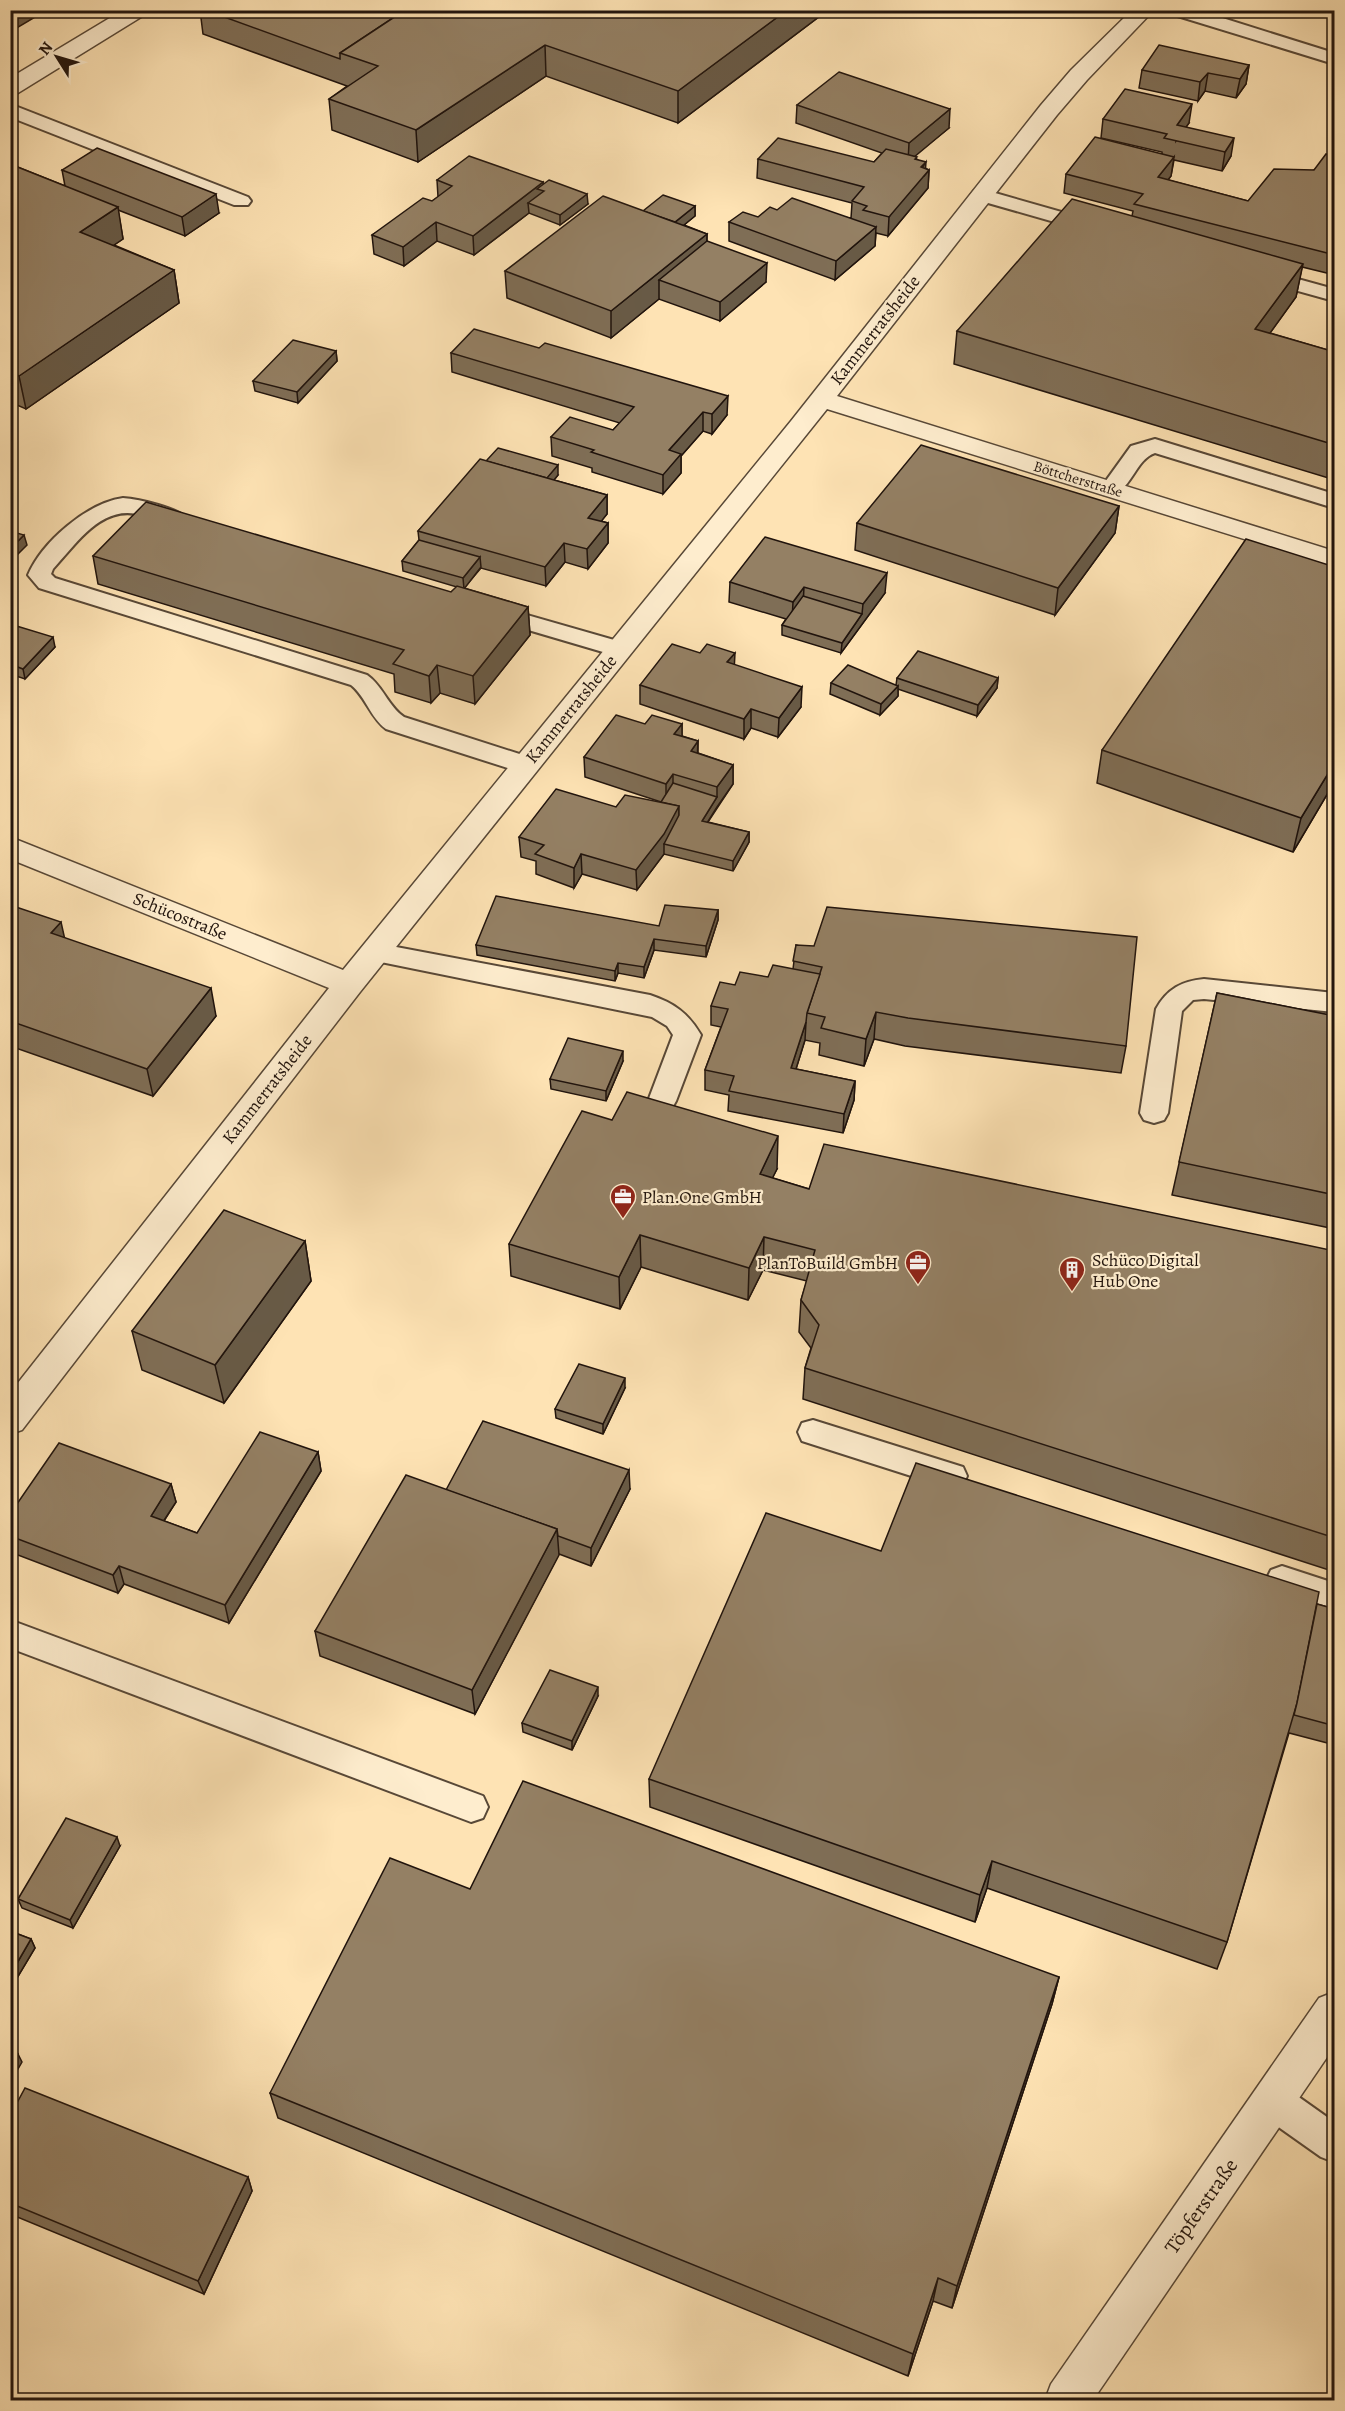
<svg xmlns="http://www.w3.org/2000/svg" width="1345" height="2411" font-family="Alegreya,serif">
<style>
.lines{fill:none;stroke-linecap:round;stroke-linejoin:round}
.service-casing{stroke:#584837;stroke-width:4}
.minor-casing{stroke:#584837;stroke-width:3}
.service{fill:#feedce;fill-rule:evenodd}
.minor{fill:#feedce;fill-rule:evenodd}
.wall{fill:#7f6e56;stroke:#21140d;stroke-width:1.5}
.shaded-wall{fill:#685a46;stroke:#21140d;stroke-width:1.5}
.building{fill:#948064;stroke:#21140d;stroke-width:1.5}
.labels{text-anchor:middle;stroke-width:4.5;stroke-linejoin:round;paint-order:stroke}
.far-street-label{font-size:15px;fill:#21140d;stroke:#feedce}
.street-label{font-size:18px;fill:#21140d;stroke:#feedce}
.poi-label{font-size:18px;fill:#21140d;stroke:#feedce;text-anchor:start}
.near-street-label{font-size:21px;fill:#21140d;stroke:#feedce}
</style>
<rect width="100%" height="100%" fill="#fee3b4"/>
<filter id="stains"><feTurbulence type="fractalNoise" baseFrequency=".00333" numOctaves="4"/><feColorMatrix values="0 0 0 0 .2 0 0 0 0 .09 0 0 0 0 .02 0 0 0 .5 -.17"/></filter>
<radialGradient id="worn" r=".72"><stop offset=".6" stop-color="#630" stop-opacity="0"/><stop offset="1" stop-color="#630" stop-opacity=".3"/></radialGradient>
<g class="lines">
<defs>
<g id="service">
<polygon points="1168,10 1197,10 1334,53 1334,64 1171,14"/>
<polygon points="10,104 248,197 251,201 248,205 234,205 10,117"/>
<polygon points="981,189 1100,223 1103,227 1100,231 1093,233 974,199 971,195 974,191"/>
<polygon points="1262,269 1334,289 1334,301 1255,279 1252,275 1255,271"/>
<path d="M1155 439 1334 494V508L1155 453C1133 460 1130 500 1103 494L1100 489 1131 446Z"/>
<path d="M123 498C138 499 180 508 188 520L185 525C171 528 158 521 144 516 103 502 78 542 53 569L51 574 55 578 367 675C383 686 388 706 404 717L535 759 538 765 535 771 526 773 517 771 386 729C370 717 366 697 351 685L39 588 28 575C42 542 87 503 123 498Z"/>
<polygon points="492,605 628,644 632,649 628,654 620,657 484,617 480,612 484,607"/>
<path d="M375 943 650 995C674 1003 688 1013 701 1035L676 1101 672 1108 662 1111 652 1108 648 1101 673 1035 667 1026 652 1017 366 959 362 952 366 945Z"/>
<path d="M1204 979 1334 993V1012L1204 999 1193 1000 1182 1011 1168 1113 1164 1120 1154 1123 1144 1120 1140 1113 1156 1009C1167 989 1182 981 1204 979Z"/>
<polygon points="813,1420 963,1467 967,1476 963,1485 952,1489 802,1441 798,1432 802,1423"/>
<polygon points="1282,1566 1334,1583 1334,1611 1271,1590 1266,1580 1271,1570"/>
<polygon points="10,1620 483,1796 488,1807 483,1818 471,1822 10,1648"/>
<polygon points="1273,2083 1286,2088 1334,2122 1334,2162 1321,2157 1260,2114 1255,2101 1260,2088"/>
</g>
<g id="minor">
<polygon points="123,10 149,10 146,14 18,93 10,94 10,78"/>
<polygon points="1132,10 1154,10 1087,80 1057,115 837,396 1334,551 1334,567 827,409 360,992 22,1430 10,1434 10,1393 329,988 10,859 10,837 343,970 791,421 1041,105 1071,70"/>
<polygon points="1334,1992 1334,2047 1093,2400 1045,2400 1051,2384 1319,1998"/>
</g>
</defs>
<!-- service casing -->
<use href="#service" class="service-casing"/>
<!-- minor casing -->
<use href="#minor" class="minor-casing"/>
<!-- service -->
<use href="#service" class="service"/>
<!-- minor -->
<use href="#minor" class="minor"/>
</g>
<!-- wall -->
<g class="wall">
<polygon points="200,10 828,10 678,123 546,76 418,162 332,130 329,99 347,86 203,34"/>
<polygon points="1249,65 1246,84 1236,98 1205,91 1198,101 1139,88 1142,70"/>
<polygon points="797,105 949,128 914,156 925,168 929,170 928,188 888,236 876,233 875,246 835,280 729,241 729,222 758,217 777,210 851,218 852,203 757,178 758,159 874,162 882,153 796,123"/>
<polygon points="1103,119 1189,123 1186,127 1231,156 1222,171 1174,160 1171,176 1168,180 1248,201 1314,170 1335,157 1335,275 1302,267 1296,297 1270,333 1335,352 1335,480 954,364 957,331 1132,216 1133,211 1064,193 1066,174 1162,154 1162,152 1101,138"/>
<polygon points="10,164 65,186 62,170 219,213 185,236 118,210 123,239 114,245 174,270 179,303 26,409 10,402"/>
<polygon points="437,180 543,182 543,184 588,204 560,225 529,213 474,255 437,241 404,266 374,254 372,235 432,201 438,197"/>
<polygon points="695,206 695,216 684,225 707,234 707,241 766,282 720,321 659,299 611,338 507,298 505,271 643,211"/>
<polygon points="336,351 337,361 298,403 255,391 253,381"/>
<polygon points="451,353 727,415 712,434 703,431 681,456 681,473 663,494 592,472 592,468 552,456 551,437 613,430 620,423 452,372"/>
<polygon points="486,461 558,475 554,480 607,495 607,514 601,521 608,523 608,543 588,569 565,562 546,586 481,568 464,588 528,607 530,635 475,704 440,693 431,703 395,692 394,674 98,584 93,556 451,592 457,587 403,571 402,561 419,540 418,531"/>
<polygon points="1119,506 1115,533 1055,615 855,550 857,523"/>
<polygon points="1335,567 1335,781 1293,852 1097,783 1102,750"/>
<polygon points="730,582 885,593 841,653 782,635 782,625 786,619 729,602"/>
<polygon points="10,624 55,647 25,679 10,674"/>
<polygon points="734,665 801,707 778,737 751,728 744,739 640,704 640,685"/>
<polygon points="897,678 998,678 997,688 977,716 898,689 898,696 880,715 830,694 831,683 896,685"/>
<polygon points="645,724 682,724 682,736 698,741 698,753 733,765 733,784 708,822 749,832 749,842 733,871 664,854 637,890 582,874 574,888 536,874 536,861 521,857 519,837 616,807 661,802 585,777 584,757"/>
<polygon points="10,905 64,938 216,1016 153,1096 10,1046"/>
<polygon points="718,910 718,920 706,957 654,950 644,978 618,973 615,981 477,955 476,945 659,926"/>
<polygon points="796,945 1126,1046 1121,1073 905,1046 874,1039 864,1066 819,1055 820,1043 805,1040 796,1069 855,1081 854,1100 843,1133 728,1111 729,1095 705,1090 705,1070 721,1027 711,1025 711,1006 735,985 768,977 793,969"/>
<polygon points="1217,993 1335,1016 1335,1229 1172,1195"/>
<polygon points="623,1061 606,1101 551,1089 550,1079"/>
<polygon points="777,1169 772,1178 809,1189 1335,1251 1335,1572 803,1399 805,1368 811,1348 799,1332 801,1300 807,1281 763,1270 748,1300 641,1267 620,1309 511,1276 509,1244"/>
<polygon points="305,1241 311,1281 224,1403 142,1370 132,1331"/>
<polygon points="625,1388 603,1434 556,1418 555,1409"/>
<polygon points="318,1452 321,1471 229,1623 124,1584 118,1593 10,1552 10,1514 171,1484 176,1502 164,1521 197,1533"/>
<polygon points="630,1489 591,1566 559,1554 475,1714 320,1656 315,1631 446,1490"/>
<polygon points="881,1551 1317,1604 1335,1609 1335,1745 1289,1733 1227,1942 1217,1969 987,1888 975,1922 650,1807 649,1779"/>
<polygon points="598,1696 572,1750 523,1732 522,1723"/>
<polygon points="120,1846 73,1928 22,1908 18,1899"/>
<polygon points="470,1889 1059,1977 1052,2004 952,2308 933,2301 908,2376 278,2118 270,2093"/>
<polygon points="10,1931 31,1939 35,1948 17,1978 10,1976"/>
<polygon points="10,2116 248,2177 252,2191 204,2294 10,2214"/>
</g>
<!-- shaded-wall -->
<g class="shaded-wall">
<polygon points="10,10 47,10 10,32"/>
<polygon points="787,10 828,10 678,123 678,91"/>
<polygon points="545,45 546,76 418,162 416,130"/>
<polygon points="1249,65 1246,84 1236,98 1240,79"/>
<polygon points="1208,73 1205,91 1198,101 1200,82"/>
<polygon points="1192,104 1189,123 1176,141 1177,125"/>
<polygon points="950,109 949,128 908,162 909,143"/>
<polygon points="1234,138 1231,156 1222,171 1225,152"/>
<polygon points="1174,157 1171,176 1155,196 1158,177"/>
<polygon points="926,162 925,175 929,170 928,188 888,236 889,217"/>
<polygon points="543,182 544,201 528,203 529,213 474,255 473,236"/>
<polygon points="216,194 219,213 185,236 182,217"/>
<polygon points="587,194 588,204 560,225 560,215"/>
<polygon points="695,206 695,216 673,234 673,224"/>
<polygon points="118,207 123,239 86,264 80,232"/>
<polygon points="436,222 437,241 404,266 403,247"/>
<polygon points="876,227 875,246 835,280 836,261"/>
<polygon points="707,234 706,260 659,280 659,299 611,338 611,311"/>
<polygon points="767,263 766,282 720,321 720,302"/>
<polygon points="1303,264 1296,297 1249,362 1255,329"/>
<polygon points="174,270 179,303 26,409 19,376"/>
<polygon points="336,351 337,361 298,403 297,392"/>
<polygon points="728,396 727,415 712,434 712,414"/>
<polygon points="703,412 703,431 681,456 681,473 663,494 663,475 669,450"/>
<polygon points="558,465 558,475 541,496 540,485"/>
<polygon points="607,495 607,514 589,537 588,518"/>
<polygon points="1119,506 1115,533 1055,615 1058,588"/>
<polygon points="608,523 608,543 588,569 587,549"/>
<polygon points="24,535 27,545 10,562 10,549"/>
<polygon points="564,543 565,562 546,586 545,567"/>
<polygon points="480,557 481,567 464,589 463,578"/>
<polygon points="887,573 885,593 841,653 842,643 862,614 863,604"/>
<polygon points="804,587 803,606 792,621 793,602"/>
<polygon points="528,607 530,635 475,704 473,676"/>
<polygon points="53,637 55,647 25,679 23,669"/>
<polygon points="735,653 734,672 727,662"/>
<polygon points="437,665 440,693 431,703 429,676"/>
<polygon points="998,678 997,688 977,716 978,705"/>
<polygon points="898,686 898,696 880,715 881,704"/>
<polygon points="802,687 801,707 778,737 779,718"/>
<polygon points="751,709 751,728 744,739 744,719"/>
<polygon points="682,724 682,744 674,734"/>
<polygon points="698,741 697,761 691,751"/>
<polygon points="1335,762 1335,781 1293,852 1301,818"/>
<polygon points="733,765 733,784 717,807 702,831 702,821 717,797 717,787"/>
<polygon points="673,774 673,793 666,804 666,784"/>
<polygon points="679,806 679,825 664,844 664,854 637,890 636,870"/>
<polygon points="749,832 749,842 733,871 733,861"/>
<polygon points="581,854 582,874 574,888 574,868"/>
<polygon points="718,910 718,920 706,957 706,946"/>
<polygon points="61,922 67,949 51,933"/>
<polygon points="654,939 654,950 644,978 644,967"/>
<polygon points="618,963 618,973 615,981 615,971"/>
<polygon points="211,988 216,1016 153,1096 147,1069"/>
<polygon points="876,1012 874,1039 864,1066 866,1039"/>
<polygon points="806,1022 805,1040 790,1088 791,1068"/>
<polygon points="623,1051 623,1061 606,1101 606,1091"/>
<polygon points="855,1081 854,1100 843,1133 844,1114"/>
<polygon points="778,1136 777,1169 758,1207 760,1174"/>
<polygon points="640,1235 641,1267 620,1309 619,1277"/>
<polygon points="764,1237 763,1270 748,1300 749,1268"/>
<polygon points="305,1241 311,1281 224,1403 215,1365"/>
<polygon points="625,1378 625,1388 603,1434 603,1424"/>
<polygon points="318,1452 321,1471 229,1623 225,1605"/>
<polygon points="629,1470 630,1489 591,1566 591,1548"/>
<polygon points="171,1484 176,1502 155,1534 151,1516"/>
<polygon points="557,1529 559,1555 475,1714 472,1690"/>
<polygon points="119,1566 124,1584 118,1593 113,1575"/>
<polygon points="598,1687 598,1696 572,1750 572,1741"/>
<polygon points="117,1837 120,1846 73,1928 70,1920"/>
<polygon points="992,1861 987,1888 975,1922 980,1895"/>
<polygon points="31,1939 35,1948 17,1978 13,1970"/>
<polygon points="1059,1977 1052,2004 952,2308 957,2286"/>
<polygon points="18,2054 22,2062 10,2083 10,2069"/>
<polygon points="248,2177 252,2191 204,2294 198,2281"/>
<polygon points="938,2278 933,2301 908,2376 913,2354"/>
</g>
<!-- building -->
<g class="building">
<polygon points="205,10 405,10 340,53 340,59"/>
<polygon points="405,10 787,10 678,91 545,45 416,130 329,99 378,66 340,53"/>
<polygon points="1159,45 1249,65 1240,79 1208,73 1200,82 1142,70"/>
<polygon points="839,72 950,109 909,143 797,105"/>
<polygon points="1125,89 1192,104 1177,125 1234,138 1225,152 1164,138 1167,134 1103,119"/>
<polygon points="1095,137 1174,157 1158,177 1248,201 1274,169 1314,170 1326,154 1335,157 1335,255 1134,204 1143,194 1066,174"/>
<polygon points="778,138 874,162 886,149 917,157 915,159 926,162 921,167 929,170 889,217 863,210 867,206 852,201 864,187 758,159"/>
<polygon points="97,148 216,194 182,217 62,170"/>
<polygon points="469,156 543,182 473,236 436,222 403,247 372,235 423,198 432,201 452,186 437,180"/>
<polygon points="10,164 118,207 80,232 174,270 19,376 10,372"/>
<polygon points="549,180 587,194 560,215 528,203 544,191 537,189"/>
<polygon points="663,195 695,206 675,222 643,211"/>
<polygon points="603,196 707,234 611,311 505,271"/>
<polygon points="792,198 876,227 836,261 729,222 743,212 758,217 770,207 777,210"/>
<polygon points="1072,199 1303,264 1255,329 1335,352 1335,445 957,331"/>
<polygon points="707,241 767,263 720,302 659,280"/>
<polygon points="474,329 539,348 545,343 728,396 712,414 703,412 669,450 681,454 663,475 591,452 594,450 551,437 570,417 613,430 634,407 451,353"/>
<polygon points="293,340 336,351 297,392 253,381"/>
<polygon points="921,445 1119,506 1058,588 857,523"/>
<polygon points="498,448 558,465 547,478 486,461"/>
<polygon points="480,459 607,495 588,518 608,523 587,549 564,543 545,567 418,531"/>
<polygon points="146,502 451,592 457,586 528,607 473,676 437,665 429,676 393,664 404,650 93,556"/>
<polygon points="10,531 24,535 10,549"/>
<polygon points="765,537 887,573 863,604 804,587 793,602 730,582"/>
<polygon points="1246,539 1335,567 1335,762 1301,818 1102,750"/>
<polygon points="419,540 480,557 463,578 402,561"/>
<polygon points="803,596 862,614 842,643 782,625"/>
<polygon points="10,624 53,637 23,669 10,664"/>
<polygon points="672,644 700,653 707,644 735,653 727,662 802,687 779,718 751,709 744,719 640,685"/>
<polygon points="918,651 998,678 978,705 897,678"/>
<polygon points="848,665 898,686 881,704 831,683"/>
<polygon points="616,715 645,724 652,715 682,724 674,734 698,741 691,751 733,765 717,787 673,774 666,784 584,757"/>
<polygon points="673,783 717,797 702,821 749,832 733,861 664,844 679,815 679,806 661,802"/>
<polygon points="556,789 616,807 625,795 679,806 664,834 636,870 581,854 574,868 535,854 544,845 519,837"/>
<polygon points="496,896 659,926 665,905 718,910 706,946 654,939 644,967 618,963 615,971 476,945"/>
<polygon points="10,905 61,922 51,933 211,988 147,1069 10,1021"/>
<polygon points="827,907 1137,937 1126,1046 908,1018 876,1012 866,1039 821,1028 825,1017 807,1013 822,967 793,961 796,945 814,946"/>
<polygon points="773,965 820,974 807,1013 806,1022 791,1068 855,1081 844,1114 729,1091 734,1076 705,1070 728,1009 711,1006 720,982 735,985 740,972 768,977"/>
<polygon points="1217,993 1335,1016 1335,1195 1179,1162"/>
<polygon points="568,1038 623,1051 606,1091 550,1079"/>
<polygon points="627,1092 778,1136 760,1174 809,1189 824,1144 1335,1251 1335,1538 805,1368 819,1325 801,1300 815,1250 764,1237 749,1268 640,1235 619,1277 509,1244 582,1111 612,1120"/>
<polygon points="224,1210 305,1241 215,1365 132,1331"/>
<polygon points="579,1364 625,1378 603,1424 555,1409"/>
<polygon points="483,1421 629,1470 591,1548 558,1536 557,1529 446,1490"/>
<polygon points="260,1432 318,1452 225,1605 119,1566 113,1575 10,1536 10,1514 59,1443 171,1484 151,1516 197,1533"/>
<polygon points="916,1463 1319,1592 1297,1703 1227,1942 992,1861 980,1895 649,1779 766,1513 881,1551"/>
<polygon points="406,1475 557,1529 472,1690 315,1631"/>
<polygon points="1317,1604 1335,1609 1335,1726 1294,1715 1297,1703"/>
<polygon points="550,1670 598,1687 572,1741 522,1723"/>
<polygon points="523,1781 1059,1977 957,2286 938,2278 913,2354 270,2093 390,1858 470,1889"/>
<polygon points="66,1818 117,1837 70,1920 18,1899"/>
<polygon points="10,1931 31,1939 13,1970 10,1969"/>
<polygon points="10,2051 18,2054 10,2069"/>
<polygon points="25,2088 248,2177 198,2281 10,2203 10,2116"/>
</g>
<!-- icons -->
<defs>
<symbol id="office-pin" viewBox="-11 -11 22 30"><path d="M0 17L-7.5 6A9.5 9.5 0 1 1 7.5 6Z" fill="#8f2418" stroke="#feedce"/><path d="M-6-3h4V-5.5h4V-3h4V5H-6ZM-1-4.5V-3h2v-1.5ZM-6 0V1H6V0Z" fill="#fff"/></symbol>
<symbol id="building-pin" viewBox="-11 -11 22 30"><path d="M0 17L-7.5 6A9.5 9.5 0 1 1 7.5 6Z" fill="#8f2418" stroke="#feedce"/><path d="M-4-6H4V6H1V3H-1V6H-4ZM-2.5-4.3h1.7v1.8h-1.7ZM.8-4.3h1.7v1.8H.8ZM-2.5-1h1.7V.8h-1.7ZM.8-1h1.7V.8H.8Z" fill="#fff"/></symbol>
</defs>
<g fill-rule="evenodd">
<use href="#office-pin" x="608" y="1182" width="30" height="40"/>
<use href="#office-pin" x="903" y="1248" width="30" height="40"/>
<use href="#building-pin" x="1057" y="1255" width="30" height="40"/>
</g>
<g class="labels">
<!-- far-street labels -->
<g class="far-street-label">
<text transform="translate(1078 479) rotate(17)" y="5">Böttcherstraße</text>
</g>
<!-- street labels -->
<g class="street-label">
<text transform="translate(875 330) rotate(-52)" y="6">Kammerratsheide</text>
<text transform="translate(571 709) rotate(-51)" y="6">Kammerratsheide</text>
<text transform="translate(180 916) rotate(22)" y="6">Schücostraße</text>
<text transform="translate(267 1089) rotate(-52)" y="6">Kammerratsheide</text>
</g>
<!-- poi labels -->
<g class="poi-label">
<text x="642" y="1203">Plan.One GmbH</text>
<text x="1092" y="1266">Schüco Digital<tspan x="1092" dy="21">Hub One</tspan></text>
<text x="898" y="1269" text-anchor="end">PlanToBuild GmbH</text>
</g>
<!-- near-street labels -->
<g class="near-street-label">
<text transform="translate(1201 2206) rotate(-55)" y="7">Töpferstraße</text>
</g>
</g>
<!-- margin -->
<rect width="1345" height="2411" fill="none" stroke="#fee3b4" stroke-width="36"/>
<rect x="12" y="12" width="1321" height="2387" fill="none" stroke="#21140d" stroke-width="3"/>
<rect x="18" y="18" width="1309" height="2375" fill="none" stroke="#21140d" stroke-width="1.5"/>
<!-- north arrow -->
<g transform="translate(57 57) rotate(307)" stroke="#feedce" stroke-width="4.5" paint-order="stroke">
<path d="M0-4.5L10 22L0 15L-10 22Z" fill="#21140d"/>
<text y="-9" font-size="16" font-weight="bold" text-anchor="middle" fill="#21140d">N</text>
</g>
<rect width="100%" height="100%" filter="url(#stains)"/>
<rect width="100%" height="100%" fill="url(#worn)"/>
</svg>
